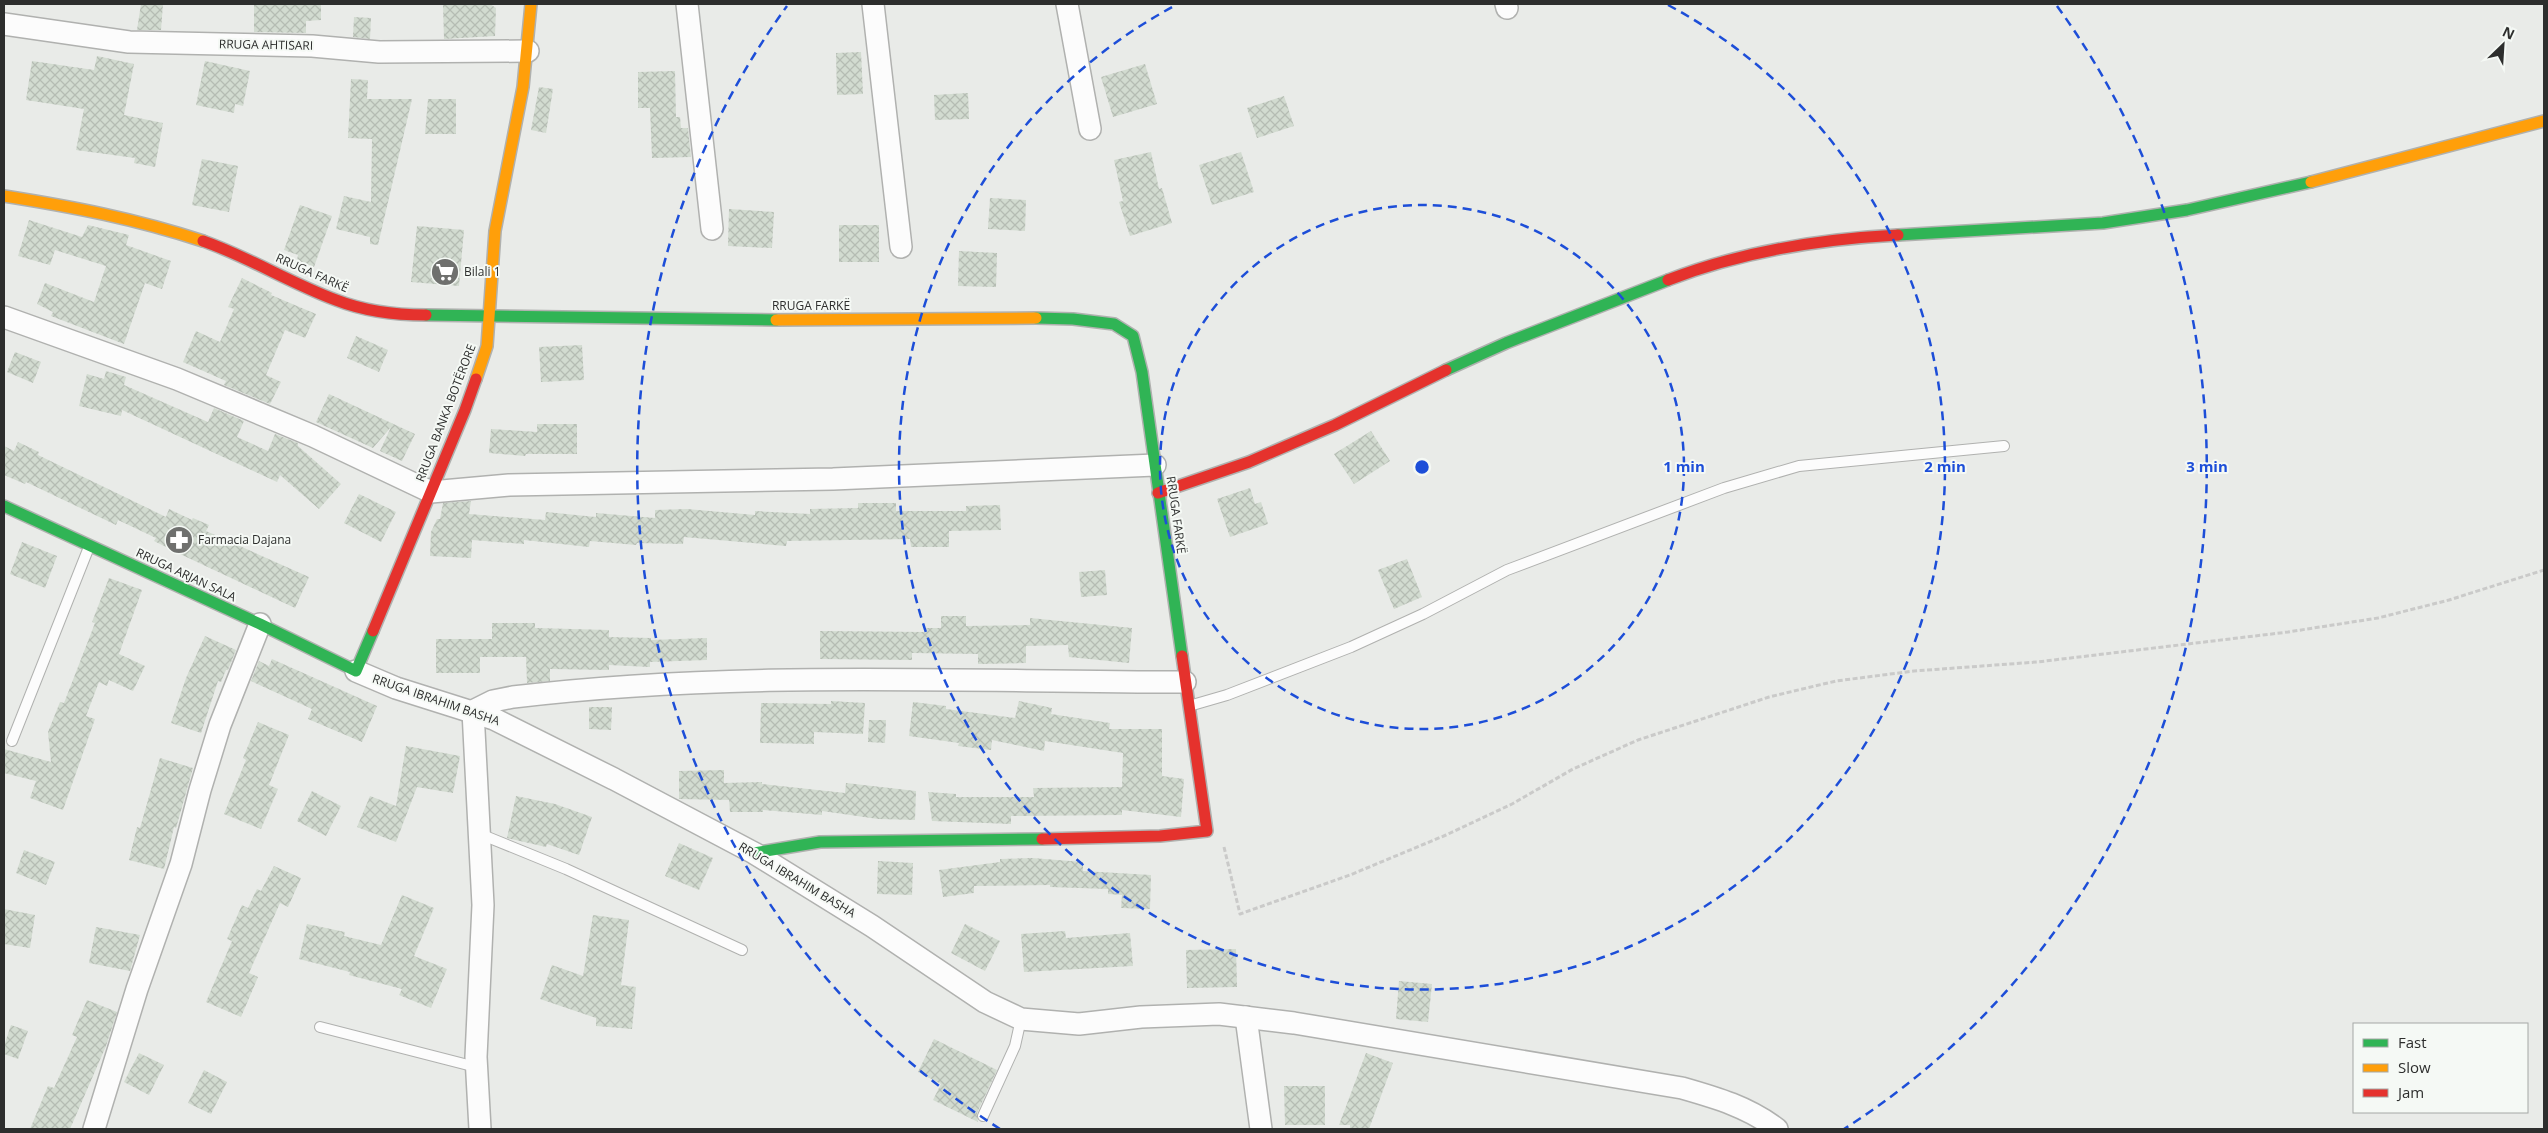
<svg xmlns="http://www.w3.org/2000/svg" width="2548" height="1133" font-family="'Open Sans',sans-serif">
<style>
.building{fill:url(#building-cross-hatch)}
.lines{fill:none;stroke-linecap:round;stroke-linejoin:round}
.lane-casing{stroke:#b0b1af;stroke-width:12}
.street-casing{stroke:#b0b1af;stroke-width:24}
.fast-casing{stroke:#b0b1af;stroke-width:14}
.slow-casing{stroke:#b0b1af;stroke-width:14}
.jam-casing{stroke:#b0b1af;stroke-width:14}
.path{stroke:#cacac9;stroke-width:3;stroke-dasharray:5 2.5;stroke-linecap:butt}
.lane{stroke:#fcfcfc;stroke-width:10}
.street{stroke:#fcfcfc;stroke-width:21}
.fast{stroke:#30b455;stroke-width:11}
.slow{stroke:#ff9f0a;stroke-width:11}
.jam{stroke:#e5322d;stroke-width:11}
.ring{fill:none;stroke:#1d4ed8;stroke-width:2.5;stroke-dasharray:9 6}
.labels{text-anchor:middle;stroke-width:4;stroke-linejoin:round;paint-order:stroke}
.street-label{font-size:12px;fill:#2d2e2d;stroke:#f5f9f5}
.poi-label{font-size:12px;fill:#2d2e2d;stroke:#f5f9f5;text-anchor:start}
.centre{fill:#1d4ed8;stroke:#f5f9f5;stroke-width:2.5}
.ring-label{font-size:15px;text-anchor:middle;font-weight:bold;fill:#1d4ed8;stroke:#f5f9f5;stroke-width:4;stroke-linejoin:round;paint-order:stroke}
</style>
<defs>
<pattern id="building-cross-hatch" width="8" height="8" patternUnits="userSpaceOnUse" patternTransform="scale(1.25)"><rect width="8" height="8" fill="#d2dbd0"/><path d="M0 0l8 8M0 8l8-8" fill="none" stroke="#b5bcb3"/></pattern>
</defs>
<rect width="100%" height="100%" fill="#e9ebe8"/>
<!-- building -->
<g class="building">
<polygon points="141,4 163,4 161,30 137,30"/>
<polygon points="254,4 321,4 321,20 306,21 306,33 254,32"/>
<polygon points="443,4 490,4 496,8 495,36 444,39"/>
<polygon points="354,17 371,18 370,39 353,37"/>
<polygon points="861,52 863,94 837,95 836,53"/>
<polygon points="97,56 134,64 124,115 163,123 155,167 134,163 135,158 76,150 84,109 26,100 32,61 94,70"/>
<polygon points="205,61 250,71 243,106 235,104 234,113 196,105"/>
<polygon points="1145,64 1157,104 1113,117 1101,77"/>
<polygon points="675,71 676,117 680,117 681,128 688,128 691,157 652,158 650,108 638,108 638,72"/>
<polygon points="351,79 368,80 367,99 412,99 378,245 370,244 370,237 336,229 344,196 371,202 372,139 348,138"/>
<polygon points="539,87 553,89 546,133 531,130"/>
<polygon points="968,93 969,119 935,120 934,95"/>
<polygon points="1284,96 1294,126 1257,138 1247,108"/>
<polygon points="428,99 456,99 456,134 425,134"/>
<polygon points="1151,152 1159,189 1162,188 1172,223 1130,236 1119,202 1123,201 1114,160"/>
<polygon points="1241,152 1254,192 1212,205 1199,165"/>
<polygon points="202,159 238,166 229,212 192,205"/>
<polygon points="990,198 1026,200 1025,231 988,229"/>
<polygon points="300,205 332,216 314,267 297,260 298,255 284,250"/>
<polygon points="729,209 774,212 772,248 728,246"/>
<polygon points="29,220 82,237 88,225 129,235 126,245 171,261 162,289 145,283 124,344 51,316 53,312 37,304 45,283 94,302 106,266 55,250 50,265 18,256"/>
<rect x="839" y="225" width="40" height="37"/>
<polygon points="417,226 464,230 459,286 411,282"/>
<polygon points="959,251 997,253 996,287 958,286"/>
<polygon points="242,278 272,293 271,295 316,314 305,338 285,330 266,375 281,382 270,404 224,385 226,381 183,362 196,331 220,342 234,309 228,307"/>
<polygon points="356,336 388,350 379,372 347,358"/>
<polygon points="582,345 584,380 541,382 539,347"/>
<polygon points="15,352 41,362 33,383 7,372"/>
<polygon points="106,371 126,377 124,385 208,422 214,408 244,421 237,437 268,451 275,434 298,443 298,446 341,484 319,509 280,475 277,482 122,410 121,416 79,406 87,374 104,379"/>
<polygon points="329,394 415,434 402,461 380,451 391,427 373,448 316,422"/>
<polygon points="537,424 577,424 577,454 526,454 525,456 489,453 491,429 537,432"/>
<polygon points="1371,431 1390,461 1354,484 1334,454"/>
<polygon points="18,442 39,452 38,455 166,517 169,509 192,520 193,518 209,525 206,531 309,577 295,608 180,554 154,541 156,538 118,520 116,525 26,482 25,484 4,475 4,446 14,451"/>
<polygon points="1250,488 1255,504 1261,502 1268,524 1230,537 1217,499"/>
<polygon points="359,494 396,512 381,542 344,523"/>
<polygon points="471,501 469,514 545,520 546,512 596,517 596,513 655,518 655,510 687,509 755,515 755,511 810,514 810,509 858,508 858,503 896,503 896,511 966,511 966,506 1000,505 1001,530 949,531 949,547 911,547 910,539 787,541 786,546 684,537 683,544 637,543 636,545 590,541 589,547 524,540 524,544 472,540 471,558 430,556 431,532 437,519 440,519 443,503"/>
<polygon points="22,542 57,556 45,588 10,574"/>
<polygon points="1407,559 1422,597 1394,609 1378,570"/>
<polygon points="1105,570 1107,595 1081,597 1079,572"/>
<polygon points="109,578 142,590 119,654 145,666 133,691 109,680 107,686 99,682 86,716 95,719 63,810 30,798 36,781 4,773 4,749 51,762 48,732 60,702 64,703 95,623 92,622"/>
<polygon points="941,616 966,616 966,626 1030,625 1030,618 1132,628 1129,663 1069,657 1068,645 1026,646 1026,663 978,664 978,654 912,653 912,660 820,659 820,631 925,632 925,628 941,628"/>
<polygon points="492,623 535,623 535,628 609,630 609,637 651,638 651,640 707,638 707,660 650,662 650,667 609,665 609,670 550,669 550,681 527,683 526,657 480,657 480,673 436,673 436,639 492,639"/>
<polygon points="205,636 236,650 228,670 226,670 221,682 218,681 201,733 171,723 186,678"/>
<polygon points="272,659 377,706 362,742 308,719 312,709 251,681 259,661 269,666"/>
<polygon points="831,701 865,703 863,734 814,732 814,744 760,743 761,703 831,704"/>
<polygon points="1019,701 1052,708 1051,714 1110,723 1109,729 1162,729 1162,776 1184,779 1181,817 1122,810 1122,815 1011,816 1011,824 932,821 928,792 956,794 956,797 1034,797 1033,788 1122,787 1123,753 1045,741 1044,751 992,740 991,750 958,746 959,743 909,736 913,702 946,706 946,709 1015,718"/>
<polygon points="589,707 612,707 611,730 589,729"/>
<polygon points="869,720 886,720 885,743 868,742"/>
<polygon points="258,722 289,735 269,785 278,789 261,829 224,814 246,760 243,758"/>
<polygon points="406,746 460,756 453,793 417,787 396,842 357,827 370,796 396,806"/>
<polygon points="160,758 193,768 176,828 174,827 164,869 129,860 137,827 140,828"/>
<polygon points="724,770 724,783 762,782 762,784 845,793 846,783 916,791 915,820 878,819 822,811 822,815 763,810 763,812 730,812 729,800 679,799 679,771"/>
<polygon points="312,791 341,806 326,836 297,821"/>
<polygon points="516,796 555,804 592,817 579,855 547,844 546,847 507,838"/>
<polygon points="679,843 713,858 699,890 665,876"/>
<polygon points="24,850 55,862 46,885 16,873"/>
<polygon points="1032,858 1083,862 1083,871 1151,875 1150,909 1121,908 1122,895 1108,894 1108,889 1050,887 1050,885 974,886 974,893 943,897 939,870 1000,862 1000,859"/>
<polygon points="878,861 913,863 912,895 877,894"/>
<polygon points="274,866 301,878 288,907 280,903 249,973 258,977 241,1017 206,1002 232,941 227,939 242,905 248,908 257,889 261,891"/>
<polygon points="402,895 434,908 414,956 447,969 431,1008 399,995 402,989 349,975 350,972 299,959 307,924 345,932 344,936 381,945"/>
<polygon points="4,909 35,915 30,948 4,944"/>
<polygon points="593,915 629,920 621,985 636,987 632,1029 596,1026 596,1018 540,999 552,965 583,976"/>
<polygon points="965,924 1000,941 985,971 951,953"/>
<polygon points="96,927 140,935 130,971 89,963"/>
<polygon points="1065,931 1066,938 1130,933 1133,966 1024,972 1021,934"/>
<polygon points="1236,949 1237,987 1187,988 1186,950"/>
<polygon points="1399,981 1432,984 1428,1022 1396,1019"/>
<polygon points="87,1000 117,1012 106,1046 70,1129 30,1129 48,1086 54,1088 77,1037 72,1035"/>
<polygon points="11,1025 28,1031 18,1059 4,1054 4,1046"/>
<polygon points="934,1039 997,1070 977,1113 978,1122 933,1100 941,1084 918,1072"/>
<polygon points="139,1053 164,1065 149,1095 124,1082"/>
<polygon points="1366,1053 1393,1063 1369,1129 1350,1129 1350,1125 1339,1125"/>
<polygon points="204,1070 227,1082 211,1114 188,1103"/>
<polygon points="1284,1086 1325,1086 1325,1125 1285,1125"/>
</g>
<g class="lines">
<defs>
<g id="lane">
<polyline points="1189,706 1227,695 1351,647 1423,614 1507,570 1724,488 1799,466 2004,446"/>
<polyline points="12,741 89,547"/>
<polyline points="480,834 566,869 742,950"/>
<polyline points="320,1027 476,1067"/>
<polyline points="983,1116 1015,1046 1021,1019"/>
</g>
<g id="street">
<polyline points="687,4 712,229"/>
<polyline points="873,4 901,247"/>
<polyline points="1067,4 1090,129"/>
<polyline points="1506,4 1507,8"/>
<polyline points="4,24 129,42 312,46 379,52 528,51"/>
<polyline points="4,317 177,379 313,436 431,492 509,485 833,479 1155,465"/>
<path d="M356 671 396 688 494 719 614 779 754 853 872 926 985 1002 1021 1019 1079 1024 1141 1017 1219 1014 1294 1023 1682 1088C1717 1098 1748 1107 1777 1129"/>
<polyline points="1246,1017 1261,1129"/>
<polyline points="94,1129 137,989 181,864 200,790 220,725 260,624"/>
<path d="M480 1129 476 1057 483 905 473 711 493 701 513 697C735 670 961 682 1185 682"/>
</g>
<g id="fast">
<polyline points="1898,235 2103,223 2187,210 2311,182"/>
<polyline points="426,315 776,320"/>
<polyline points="1036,318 1073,319 1114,324 1133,336 1142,372 1182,656"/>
<polyline points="1446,370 1506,343 1668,280"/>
<polyline points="4,506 260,624 356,671 373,631"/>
<polyline points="754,853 820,842 1042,839"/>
</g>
<g id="slow">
<polyline points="2311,182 2544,121"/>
<path d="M4 196C74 207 136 219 203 241"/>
<polyline points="776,320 1036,318"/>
<polyline points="476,379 487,346 495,231 523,87 531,4"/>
</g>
<g id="jam">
<path d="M203 241C249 257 290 283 336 300 364 311 395 315 426 315"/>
<path d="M1668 280C1740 252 1821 239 1898 235"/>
<polyline points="1158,493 1249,462 1335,425 1446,370"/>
<polyline points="373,631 465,410 476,379"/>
<polyline points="1042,839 1160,836 1207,831 1182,656"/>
</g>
</defs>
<!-- lane casing -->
<use href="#lane" class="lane-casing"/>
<!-- street casing -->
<use href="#street" class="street-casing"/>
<!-- fast casing -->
<use href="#fast" class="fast-casing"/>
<!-- slow casing -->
<use href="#slow" class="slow-casing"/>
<!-- jam casing -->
<use href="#jam" class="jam-casing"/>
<!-- path -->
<polyline class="path" points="1224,847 1240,914 1350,875 1446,835 1512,804 1573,769 1638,740 1769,697 1836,681 1914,671 2037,662 2288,632 2378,618 2449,600 2544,570"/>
<!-- lane -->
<use href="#lane" class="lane"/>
<!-- street -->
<use href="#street" class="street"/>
<!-- fast -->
<use href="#fast" class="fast"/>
<!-- slow -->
<use href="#slow" class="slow"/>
<!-- jam -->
<use href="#jam" class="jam"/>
</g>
<!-- distance rings -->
<g class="ring">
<circle cx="1422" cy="467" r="262"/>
<path d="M1668 5A523 523 0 1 1 1176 5"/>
<path d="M1000 1129A785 785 0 0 1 787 6M2057 6A785 785 0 0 1 1844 1129"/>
</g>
<!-- icons -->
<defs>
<symbol id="supermarket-disc" viewBox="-11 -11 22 22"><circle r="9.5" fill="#6f706e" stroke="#f5f9f5"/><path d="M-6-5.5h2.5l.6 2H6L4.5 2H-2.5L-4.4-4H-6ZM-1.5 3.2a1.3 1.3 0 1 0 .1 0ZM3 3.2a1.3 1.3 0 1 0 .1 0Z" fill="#fff"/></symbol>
<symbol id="pharmacy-disc" viewBox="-11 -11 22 22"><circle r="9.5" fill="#6f706e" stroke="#f5f9f5"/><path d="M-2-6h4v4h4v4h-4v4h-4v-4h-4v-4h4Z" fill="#fff"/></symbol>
</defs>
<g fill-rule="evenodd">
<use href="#supermarket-disc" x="429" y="256" width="32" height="32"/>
<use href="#pharmacy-disc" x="163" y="524" width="32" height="32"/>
</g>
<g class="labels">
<!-- street labels -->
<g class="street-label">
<text transform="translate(266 45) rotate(1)" y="4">RRUGA AHTISARI</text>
<text transform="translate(312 273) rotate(24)" y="4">RRUGA FARKË</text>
<text x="811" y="310">RRUGA FARKË</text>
<text transform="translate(446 413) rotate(-69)" y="4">RRUGA BANKA BOTËRORE</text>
<text transform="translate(1176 515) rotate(82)" y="4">RRUGA FARKË</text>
<text transform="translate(186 575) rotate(25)" y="4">RRUGA ARJAN SALA</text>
<text transform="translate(436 700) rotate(19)" y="4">RRUGA IBRAHIM BASHA</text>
<text transform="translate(797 880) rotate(31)" y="4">RRUGA IBRAHIM BASHA</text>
</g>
<!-- poi labels -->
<g class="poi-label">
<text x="464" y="276">Bilali 1</text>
<text x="198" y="544">Farmacia Dajana</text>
</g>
</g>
<circle cx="1422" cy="467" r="8" class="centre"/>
<g class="ring-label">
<text x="1684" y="472">1 min</text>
<text x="1945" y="472">2 min</text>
<text x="2207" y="472">3 min</text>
</g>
<!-- border -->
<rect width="2548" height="1133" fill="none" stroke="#2d2e2d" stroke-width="10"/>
<!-- legend -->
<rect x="2353" y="1023" width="175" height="90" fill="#f5f9f5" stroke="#a5a8a5"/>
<rect x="2363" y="1039" width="25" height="8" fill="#30b455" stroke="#a5a8a5"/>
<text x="2398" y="1048" font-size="15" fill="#2d2e2d">Fast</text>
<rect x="2363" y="1064" width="25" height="8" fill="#ff9f0a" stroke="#a5a8a5"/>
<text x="2398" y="1073" font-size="15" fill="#2d2e2d">Slow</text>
<rect x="2363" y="1089" width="25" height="8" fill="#e5322d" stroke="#a5a8a5"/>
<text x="2398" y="1098" font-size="15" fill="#2d2e2d">Jam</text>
<!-- north arrow -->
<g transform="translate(2503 45) rotate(25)" stroke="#f5f9f5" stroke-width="4" paint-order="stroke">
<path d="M0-4L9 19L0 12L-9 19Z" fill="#2d2e2d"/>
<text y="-8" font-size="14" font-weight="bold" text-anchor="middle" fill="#2d2e2d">N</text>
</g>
</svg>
